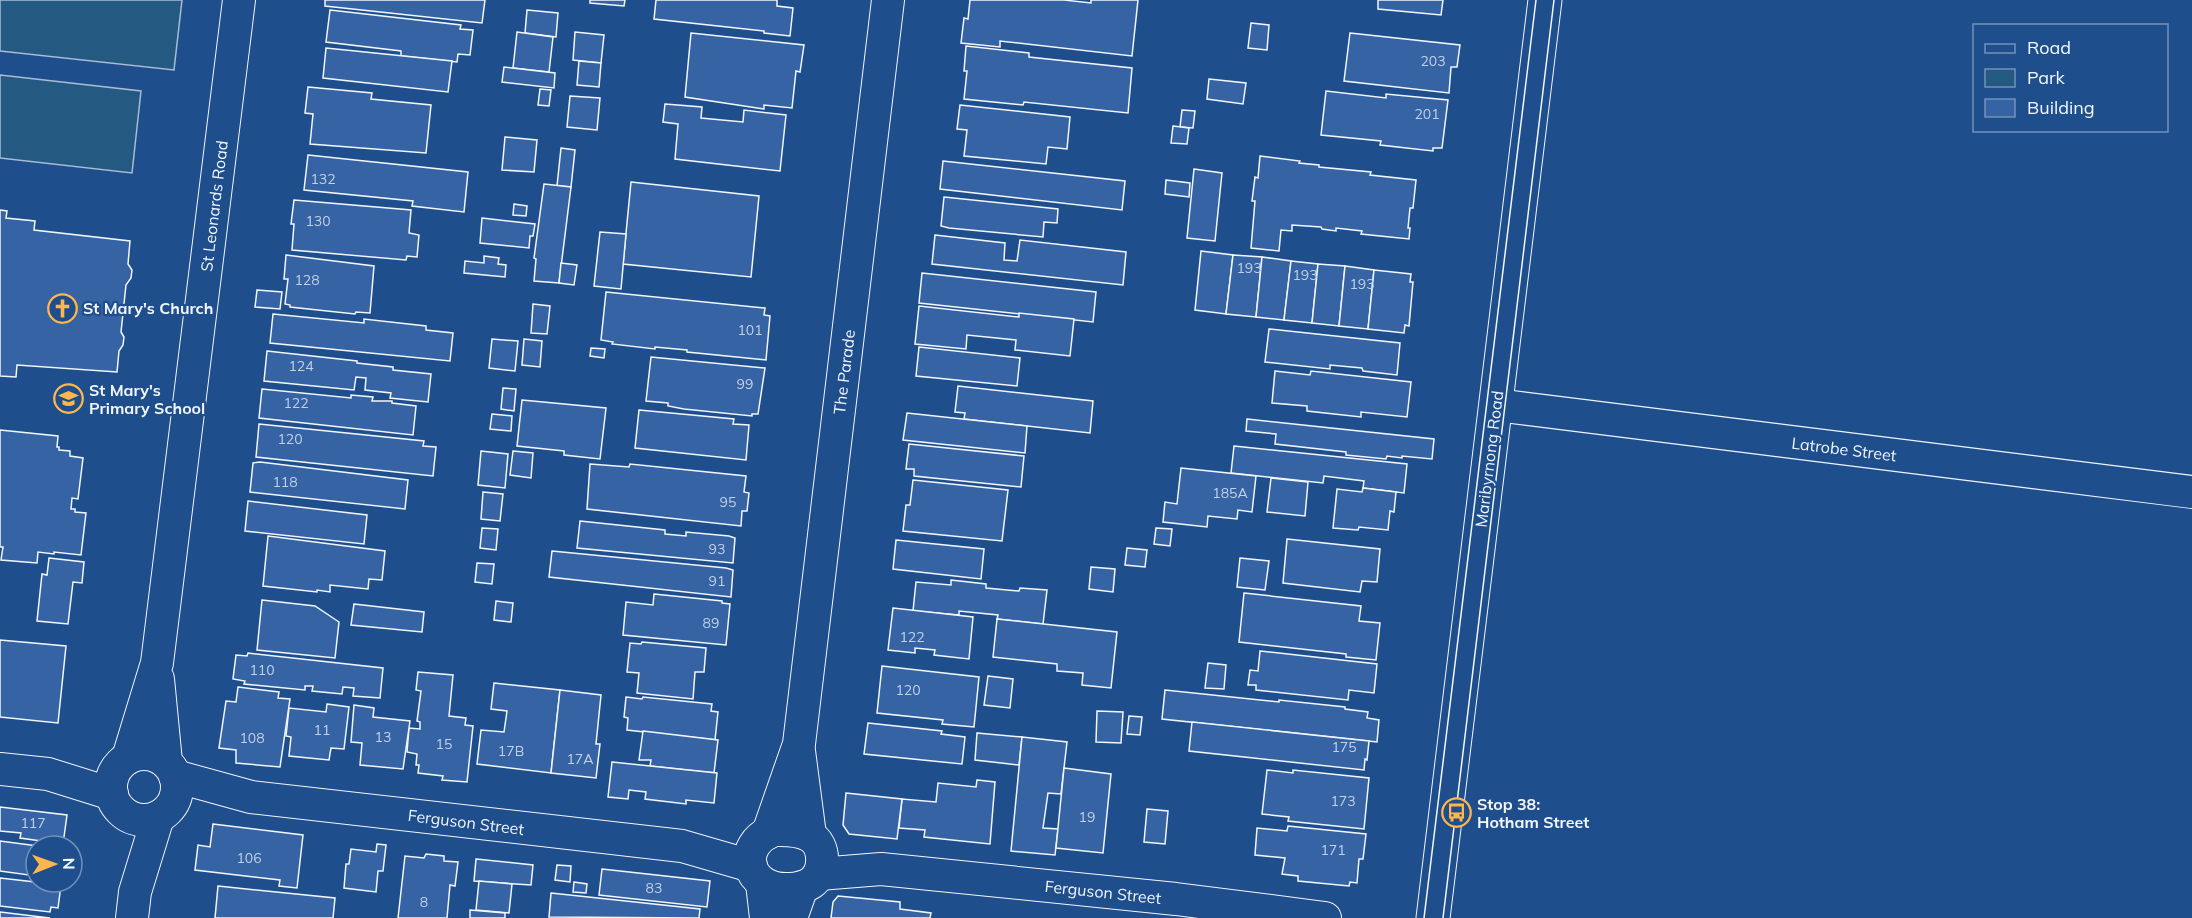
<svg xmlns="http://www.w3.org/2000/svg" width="2192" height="918" font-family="Mulish,sans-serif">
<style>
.green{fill:#245a82;stroke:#a8bbd7;stroke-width:1.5}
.building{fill:#3563a3;stroke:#f2f6ff;stroke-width:1.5}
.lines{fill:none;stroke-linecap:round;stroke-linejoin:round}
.street-casing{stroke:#f2f6ff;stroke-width:34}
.primary-casing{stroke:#f2f6ff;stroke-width:35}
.street{stroke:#1f4e8c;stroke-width:32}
.primary{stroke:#1f4e8c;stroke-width:33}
.tram{stroke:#f2f6ff;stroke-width:1.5}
.labels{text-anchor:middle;stroke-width:4.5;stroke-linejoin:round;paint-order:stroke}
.number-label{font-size:14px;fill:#c3d1e8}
.street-label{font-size:16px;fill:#f2f6ff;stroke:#1f4e8c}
.poi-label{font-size:16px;font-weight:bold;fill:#f2f6ff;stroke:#1f4e8c;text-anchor:start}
</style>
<rect width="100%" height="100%" fill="#1f4e8c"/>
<!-- green -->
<g class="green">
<polygon points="0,0 182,0 174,70 0,51"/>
<polygon points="0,75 141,91 132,173 0,158"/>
</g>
<!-- building -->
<g class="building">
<polygon points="325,0 485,0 482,23 325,6"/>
<polygon points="590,0 625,0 624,6 590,3"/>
<polygon points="656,0 777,0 777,6 793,8 790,36 764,33 764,31 654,19"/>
<polygon points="970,0 1064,0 1091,3 1091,0 1138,0 1132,56 1000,41 1000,47 961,43 964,18 968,19"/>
<polygon points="1378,0 1443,0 1441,15 1378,9"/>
<polygon points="330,10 461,25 460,29 473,30 470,55 458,54 457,62 401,56 401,51 326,42"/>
<polygon points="527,10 558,13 556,37 525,33"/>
<polygon points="1251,23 1269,25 1267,50 1248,48"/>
<polygon points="517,32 553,37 549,72 513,68"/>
<polygon points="575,32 604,35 601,63 573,60"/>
<polygon points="691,33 804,45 800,72 796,71 792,108 764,105 764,109 685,97"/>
<polygon points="1350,33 1460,45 1457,67 1451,67 1449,93 1344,81"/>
<polygon points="966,46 1029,53 1029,57 1132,68 1128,113 1024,102 1023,105 964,99 967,71 964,71"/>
<polygon points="326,48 452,61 448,92 323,78"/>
<polygon points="579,61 601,63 599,87 577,85"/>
<polygon points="504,67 555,73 554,88 502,82"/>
<polygon points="1209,79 1246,83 1243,104 1207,99"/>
<polygon points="308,87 372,93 371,99 431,105 426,153 310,144 313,114 305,113"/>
<polygon points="540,89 551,90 549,106 538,105"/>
<polygon points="1326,91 1386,98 1386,94 1448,100 1442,148 1433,148 1433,151 1380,145 1381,141 1321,135"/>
<polygon points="570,96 600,98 597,130 567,127"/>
<polygon points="665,104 702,107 701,118 743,122 744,110 786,115 780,171 675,159 678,124 663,122"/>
<polygon points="960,105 1070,117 1067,149 1048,147 1046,164 964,156 967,130 957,129"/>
<polygon points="1182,110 1195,111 1193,128 1180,127"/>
<polygon points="1173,126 1189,128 1187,144 1171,143"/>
<polygon points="505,137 537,140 534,172 502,170"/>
<polygon points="561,148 575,150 571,187 557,186"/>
<polygon points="308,155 468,172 464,212 412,206 413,201 304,190"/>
<polygon points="1260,156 1300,161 1299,163 1319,165 1319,167 1371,172 1370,175 1416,180 1413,208 1410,208 1408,228 1410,228 1409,239 1361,234 1362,231 1336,228 1336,231 1322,229 1321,227 1292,225 1292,231 1281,230 1279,251 1251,248 1255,201 1252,201 1255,177 1258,178"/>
<polygon points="943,161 1125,181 1122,210 940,189"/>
<polygon points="1194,169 1222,173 1215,241 1187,238"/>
<polygon points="1166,180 1190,183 1189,197 1165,194"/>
<polygon points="631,182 759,196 751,277 623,264"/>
<polygon points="544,184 571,187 559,283 534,281 536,259 534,258"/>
<polygon points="944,197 1058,209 1057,223 1044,222 1043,237 949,228 941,226"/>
<polygon points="294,200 411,210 409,233 419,235 417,257 407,256 406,260 292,250 294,224 291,224"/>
<polygon points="514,204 527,206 526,216 513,215"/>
<polygon points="0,210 7,211 6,218 35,221 34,230 130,241 128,264 132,270 131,278 126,285 121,332 124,337 123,345 119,351 117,372 17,365 16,377 0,376"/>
<polygon points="482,218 535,224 533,236 530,236 529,248 480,243"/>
<polygon points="600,232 626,234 621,289 594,286"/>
<polygon points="935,235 1005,243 1004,260 1017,261 1020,240 1126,252 1123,285 932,264"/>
<polygon points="1201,251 1233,255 1226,314 1195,310"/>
<polygon points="286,255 374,266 370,313 356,312 355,314 290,307 290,305 285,304 288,279 284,279"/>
<polygon points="1233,255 1262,257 1256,317 1226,314"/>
<polygon points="484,256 499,258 498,264 506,265 505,277 464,273 465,261 484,263"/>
<polygon points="1262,257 1291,261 1284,320 1256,317"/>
<polygon points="1291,261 1318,264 1312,323 1284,320"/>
<polygon points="561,263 577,265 574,285 559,283"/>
<polygon points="1318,264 1345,266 1339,326 1312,323"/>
<polygon points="1345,266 1374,270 1368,329 1339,326"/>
<polygon points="1374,270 1411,274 1410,282 1413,282 1409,326 1405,325 1404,333 1368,329"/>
<polygon points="922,273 1096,292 1093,322 919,303"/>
<polygon points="257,290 282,292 280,309 255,307"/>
<polygon points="606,292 765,308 764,315 770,316 766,360 687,352 687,350 655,347 655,349 612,344 613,342 601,340"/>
<polygon points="533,304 550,306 547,334 531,333"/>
<polygon points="919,306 1019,317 1019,313 1074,319 1070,356 1015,350 1016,340 967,335 966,349 915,344"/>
<polygon points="273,314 364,323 364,319 426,326 426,330 453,333 450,361 270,343"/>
<polygon points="1269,329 1400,343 1397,375 1363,371 1362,368 1330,365 1330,369 1265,362"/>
<polygon points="492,339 518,341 515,371 489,368"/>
<polygon points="524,339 542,341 540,367 522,365"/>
<polygon points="919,347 1020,358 1017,386 916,376"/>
<polygon points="591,348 605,349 604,358 590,356"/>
<polygon points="267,351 357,361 357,363 393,367 393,370 431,374 428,402 390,398 391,393 365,390 366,378 356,377 354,390 264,381"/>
<polygon points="651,357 765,368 758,414 752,414 752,416 684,409 668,406 668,403 646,401"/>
<polygon points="1275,371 1310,375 1311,371 1411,382 1407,417 1361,412 1361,417 1307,411 1307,406 1272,403"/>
<polygon points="958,386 1093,401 1090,433 964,419 965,413 955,412"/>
<polygon points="503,388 516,389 514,411 501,409"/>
<polygon points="262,389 351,398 351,395 373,397 372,401 392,401 392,403 416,406 413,435 259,418"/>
<polygon points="522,400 606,408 600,459 564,455 564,451 517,446"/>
<polygon points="639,410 734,419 733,424 749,425 746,460 635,448"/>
<polygon points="907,413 1027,426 1025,453 903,440"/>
<polygon points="492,414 512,416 511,431 490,429"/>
<polygon points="1247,419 1434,439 1432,459 1402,456 1402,458 1387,456 1386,459 1346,455 1346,452 1275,444 1276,434 1246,431"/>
<polygon points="259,424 424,441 423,446 436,447 433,476 256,457"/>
<polygon points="0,430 58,436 57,447 59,447 59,450 70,451 70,456 83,458 78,499 72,498 71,509 75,509 75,512 86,513 81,555 54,552 54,554 38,552 37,563 1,560 3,547 0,547"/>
<polygon points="909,444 1024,456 1021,487 914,476 914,469 906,469"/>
<polygon points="1234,446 1407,464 1404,493 1363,488 1364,481 1324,476 1323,483 1231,473"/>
<polygon points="481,451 508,454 505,488 478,485"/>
<polygon points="513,451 533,453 531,478 510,475"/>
<polygon points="260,462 408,480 405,509 250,492 253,463"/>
<polygon points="590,464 629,467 630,464 746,476 744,492 749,493 747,511 742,511 741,526 587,509"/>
<polygon points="1181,468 1256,476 1252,512 1238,510 1237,519 1208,516 1207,527 1163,522 1165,502 1177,504"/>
<polygon points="1271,478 1308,482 1305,516 1267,512"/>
<polygon points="913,480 1008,490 1002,541 903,531 906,505 910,505"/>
<polygon points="1363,488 1396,492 1394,512 1390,511 1388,530 1359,527 1358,530 1333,528 1337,489 1362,492"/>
<polygon points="483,492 503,494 500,521 481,519"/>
<polygon points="248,501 367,515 364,544 245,531"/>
<polygon points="580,521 665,530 665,534 686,536 686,532 729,536 735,538 733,563 577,548"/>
<polygon points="482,528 498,529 496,550 480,548"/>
<polygon points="1156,528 1172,529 1170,546 1154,544"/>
<polygon points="268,536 385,551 382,580 369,579 368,589 330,585 330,592 317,590 317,592 263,586"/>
<polygon points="1287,539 1380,549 1377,582 1362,581 1360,592 1283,583"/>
<polygon points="896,540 984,549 981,579 893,569"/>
<polygon points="1127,548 1147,550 1145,567 1125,565"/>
<polygon points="552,551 726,568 733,570 731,597 549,577"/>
<polygon points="49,558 84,562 82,583 73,582 68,624 37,621 42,574 47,575"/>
<polygon points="1240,558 1269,561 1265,590 1237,587"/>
<polygon points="477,563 494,564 492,584 475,582"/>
<polygon points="1091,567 1115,569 1113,592 1089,589"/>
<polygon points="951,580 986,584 986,588 1019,591 1020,588 1047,590 1043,624 997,619 998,615 959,611 959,615 913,611 916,582 951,585"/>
<polygon points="1244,593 1361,606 1359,621 1380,623 1376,660 1346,657 1346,654 1239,642"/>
<polygon points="654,594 722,601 722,603 730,604 726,645 623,635 626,602 653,605"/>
<polygon points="262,600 315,606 339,622 335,658 257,650"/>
<polygon points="496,601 513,603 511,622 494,620"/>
<polygon points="354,604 424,612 422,632 351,625"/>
<polygon points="893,608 973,617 969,659 934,655 935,650 915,648 915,653 888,650"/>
<polygon points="997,619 1117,632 1111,688 1082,685 1083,673 1057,671 1057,664 993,657"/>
<polygon points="0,640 66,646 58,723 0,717"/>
<polygon points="642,642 706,648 704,672 695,672 693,699 637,693 639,673 627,672 630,643 641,644"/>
<polygon points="1260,651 1377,664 1374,693 1349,690 1348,700 1256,690 1256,685 1248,685 1250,670 1258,671"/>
<polygon points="248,653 383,668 380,698 353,696 354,688 343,687 342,694 312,691 313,686 305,686 305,690 244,684 245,681 233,679 236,655 247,656"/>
<polygon points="1208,663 1226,665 1224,689 1205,688"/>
<polygon points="882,666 979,677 974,727 942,724 943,720 877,713"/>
<polygon points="418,672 453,675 449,716 466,718 465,725 473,726 467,782 442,780 443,776 418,773 419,765 416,765 417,754 407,752 409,728 420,729 420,722 417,721 421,691 416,690"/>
<polygon points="988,676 1013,679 1010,708 984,705"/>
<polygon points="494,683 560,690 551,773 477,764 481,730 504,732 507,711 491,709"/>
<polygon points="238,687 279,692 278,698 290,699 280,767 236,763 236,750 219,748 226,701 236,702"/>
<polygon points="560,690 601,695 596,744 600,744 596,778 551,773"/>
<polygon points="1165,690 1279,702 1279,700 1345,707 1345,709 1368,712 1367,718 1379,720 1377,742 1162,719"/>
<polygon points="626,697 642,699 643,697 712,704 711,711 718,712 715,740 627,730 628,718 624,717"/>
<polygon points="327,704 349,707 344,749 331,748 329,760 289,756 291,737 286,736 289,708 326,712"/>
<polygon points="354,705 374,708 373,717 410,721 403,769 360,765 362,743 351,742"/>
<polygon points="1097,711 1123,712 1121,743 1096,742"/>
<polygon points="1129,716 1142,717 1140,735 1127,734"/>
<polygon points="1192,722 1369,741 1367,760 1365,759 1364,770 1189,751"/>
<polygon points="868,723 942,731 941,734 965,737 962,764 864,754"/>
<polygon points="643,731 718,740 714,773 650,766 651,760 639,760"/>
<polygon points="977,733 1022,737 1019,765 975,760"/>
<polygon points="1022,737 1067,742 1061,794 1048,793 1043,828 1058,829 1055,855 1011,851"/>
<polygon points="612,762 717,773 714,803 686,800 686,804 645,799 646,792 629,790 628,799 608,797"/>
<polygon points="1064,768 1111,774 1103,853 1056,848"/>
<polygon points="1267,770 1293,773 1293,770 1369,778 1364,829 1288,821 1289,817 1262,814"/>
<polygon points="977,780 995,782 990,844 924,837 925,830 899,828 902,799 936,802 938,783 976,787"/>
<polygon points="846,793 902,799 897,839 849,834 843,825"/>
<polygon points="0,807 67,815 63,844 20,838 21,833 0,831"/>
<polygon points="1147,809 1168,811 1165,844 1144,842"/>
<polygon points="213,824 303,835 297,888 279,886 280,880 195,870 198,845 210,847"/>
<polygon points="1288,826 1366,834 1363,859 1359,859 1357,883 1350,882 1349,886 1298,881 1298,876 1282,874 1285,858 1255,855 1257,828 1287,831"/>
<polygon points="0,841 38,846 36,846 36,876 0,871"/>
<polygon points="377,844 386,845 383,871 378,871 376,892 344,888 346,864 349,864 351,849 376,852"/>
<polygon points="426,854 444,856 444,861 458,862 455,886 450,885 447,918 398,918 405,856 424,858"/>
<polygon points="476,859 533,865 531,885 474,881"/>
<polygon points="557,865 571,866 570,882 555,880"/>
<polygon points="602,869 710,881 707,907 599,895"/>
<polygon points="0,878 61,885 58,908 51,907 50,912 0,906"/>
<polygon points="479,881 512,884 509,913 476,910"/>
<polygon points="574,882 587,884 586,893 573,892"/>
<polygon points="218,886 335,898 333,918 215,918"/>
<polygon points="551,893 700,909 699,918 549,917"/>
<polygon points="838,896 900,902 900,909 931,913 930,918 831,918 833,902"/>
<polygon points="470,910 505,913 505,918 470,918"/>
<polygon points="0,912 50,918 0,918"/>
</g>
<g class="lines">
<defs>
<g id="street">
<polyline points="1496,405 2192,492"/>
<polyline points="158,679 166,762"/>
<polyline points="799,751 810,835"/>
<circle cx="144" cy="787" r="33"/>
<polyline points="128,758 157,663 239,0"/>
<polyline points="0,769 48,774 112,794"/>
<polyline points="175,776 251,797 682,846 751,866"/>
<path d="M774 830C786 830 799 829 810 836 826 845 826 873 811 883 805 887 796 889 789 889 746 891 735 845 774 830Z"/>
<polyline points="768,833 799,744 888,0"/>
<polyline points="819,874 881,869 1176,899 1325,918"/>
<polyline points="762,883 766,918"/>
<polyline points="132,918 135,892 158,817"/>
<polyline points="791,918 802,887"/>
</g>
<polyline id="primary" points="1433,918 1545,0"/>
</defs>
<!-- street casing -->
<use href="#street" class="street-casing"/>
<!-- primary casing -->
<use href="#primary" class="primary-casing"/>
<!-- street -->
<use href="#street" class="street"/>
<!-- primary -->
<use href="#primary" class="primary"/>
<!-- tram -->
<g class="tram">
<polyline points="1424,918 1536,0"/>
<polyline points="1443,918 1554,0"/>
</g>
</g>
<!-- icons -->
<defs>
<symbol id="church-ring" viewBox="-11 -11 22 22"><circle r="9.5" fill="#1f4e8c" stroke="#ffb74d" stroke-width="1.5"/><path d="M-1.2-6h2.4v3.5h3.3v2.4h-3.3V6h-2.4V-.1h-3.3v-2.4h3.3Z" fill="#ffb74d"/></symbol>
<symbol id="school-ring" viewBox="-11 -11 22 22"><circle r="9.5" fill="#1f4e8c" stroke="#ffb74d" stroke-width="1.5"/><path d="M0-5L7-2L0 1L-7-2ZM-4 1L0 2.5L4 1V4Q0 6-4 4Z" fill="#ffb74d"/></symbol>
<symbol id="bus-ring" viewBox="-11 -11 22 22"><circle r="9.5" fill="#1f4e8c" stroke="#ffb74d" stroke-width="1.5"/><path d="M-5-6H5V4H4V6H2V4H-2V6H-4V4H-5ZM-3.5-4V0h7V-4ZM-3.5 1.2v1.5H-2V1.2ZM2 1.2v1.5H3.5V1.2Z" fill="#ffb74d"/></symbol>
</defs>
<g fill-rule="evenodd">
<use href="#church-ring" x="46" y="292" width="33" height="33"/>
<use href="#school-ring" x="52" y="382" width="33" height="33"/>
<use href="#bus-ring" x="1440" y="796" width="33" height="33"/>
</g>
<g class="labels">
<!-- number labels -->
<g class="number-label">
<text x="1433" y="66">203</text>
<text x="1427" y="119">201</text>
<text x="323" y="184">132</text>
<text x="318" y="226">130</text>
<text x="1249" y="273">193</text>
<text x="1305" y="280">193</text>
<text x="307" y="285">128</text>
<text x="1362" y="289">193</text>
<text x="750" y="335">101</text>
<text x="301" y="371">124</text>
<text x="745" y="389">99</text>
<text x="296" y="408">122</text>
<text x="290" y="444">120</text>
<text x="285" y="487">118</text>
<text x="1230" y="498">185A</text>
<text x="728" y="507">95</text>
<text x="717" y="554">93</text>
<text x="717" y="586">91</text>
<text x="711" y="628">89</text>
<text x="912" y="642">122</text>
<text x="262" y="675">110</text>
<text x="908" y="695">120</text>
<text x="322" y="735">11</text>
<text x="383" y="742">13</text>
<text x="252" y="743">108</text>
<text x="444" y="749">15</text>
<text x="1344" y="752">175</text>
<text x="511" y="756">17B</text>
<text x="580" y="764">17A</text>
<text x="1343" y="806">173</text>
<text x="1087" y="822">19</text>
<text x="33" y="828">117</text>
<text x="1333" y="855">171</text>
<text x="249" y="863">106</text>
<text x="654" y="893">83</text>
<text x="424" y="907">8</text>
</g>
<!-- street labels -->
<g class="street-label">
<text transform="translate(214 206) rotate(-83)" y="6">St Leonards Road</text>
<text transform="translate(844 372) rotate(-83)" y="6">The Parade</text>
<text transform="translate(1844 449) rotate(7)" y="6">Latrobe Street</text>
<text transform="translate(1489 459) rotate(-83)" y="6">Maribyrnong Road</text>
<text transform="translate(466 822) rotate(7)" y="6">Ferguson Street</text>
<text transform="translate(1103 892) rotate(6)" y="6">Ferguson Street</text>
</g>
<!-- poi labels -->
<g class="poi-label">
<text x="83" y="314">St Mary's Church</text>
<text x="89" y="396">St Mary's<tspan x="89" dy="18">Primary School</tspan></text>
<text x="1477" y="810">Stop 38:<tspan x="1477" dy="18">Hotham Street</tspan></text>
</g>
</g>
<!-- legend -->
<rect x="1973" y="24" width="195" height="108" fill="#1f4e8c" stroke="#7391ba" stroke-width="1.5"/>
<rect x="1985" y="44" width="30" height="9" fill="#1f4e8c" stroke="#7391ba" stroke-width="1.5"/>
<text x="2027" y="54" font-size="18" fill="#f2f6ff">Road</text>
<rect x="1985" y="69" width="30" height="18" fill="#245a82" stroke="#7391ba" stroke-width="1.5"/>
<text x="2027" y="84" font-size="18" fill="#f2f6ff">Park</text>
<rect x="1985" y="99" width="30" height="18" fill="#3563a3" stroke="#7391ba" stroke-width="1.5"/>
<text x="2027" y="114" font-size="18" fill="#f2f6ff">Building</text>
<!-- north arrow -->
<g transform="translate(54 864) rotate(89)"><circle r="28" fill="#1f4e8c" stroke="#7391ba" stroke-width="1.5"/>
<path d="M0-4.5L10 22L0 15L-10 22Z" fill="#ffb74d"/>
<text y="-9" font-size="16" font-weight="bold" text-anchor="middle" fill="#f2f6ff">N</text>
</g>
</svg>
